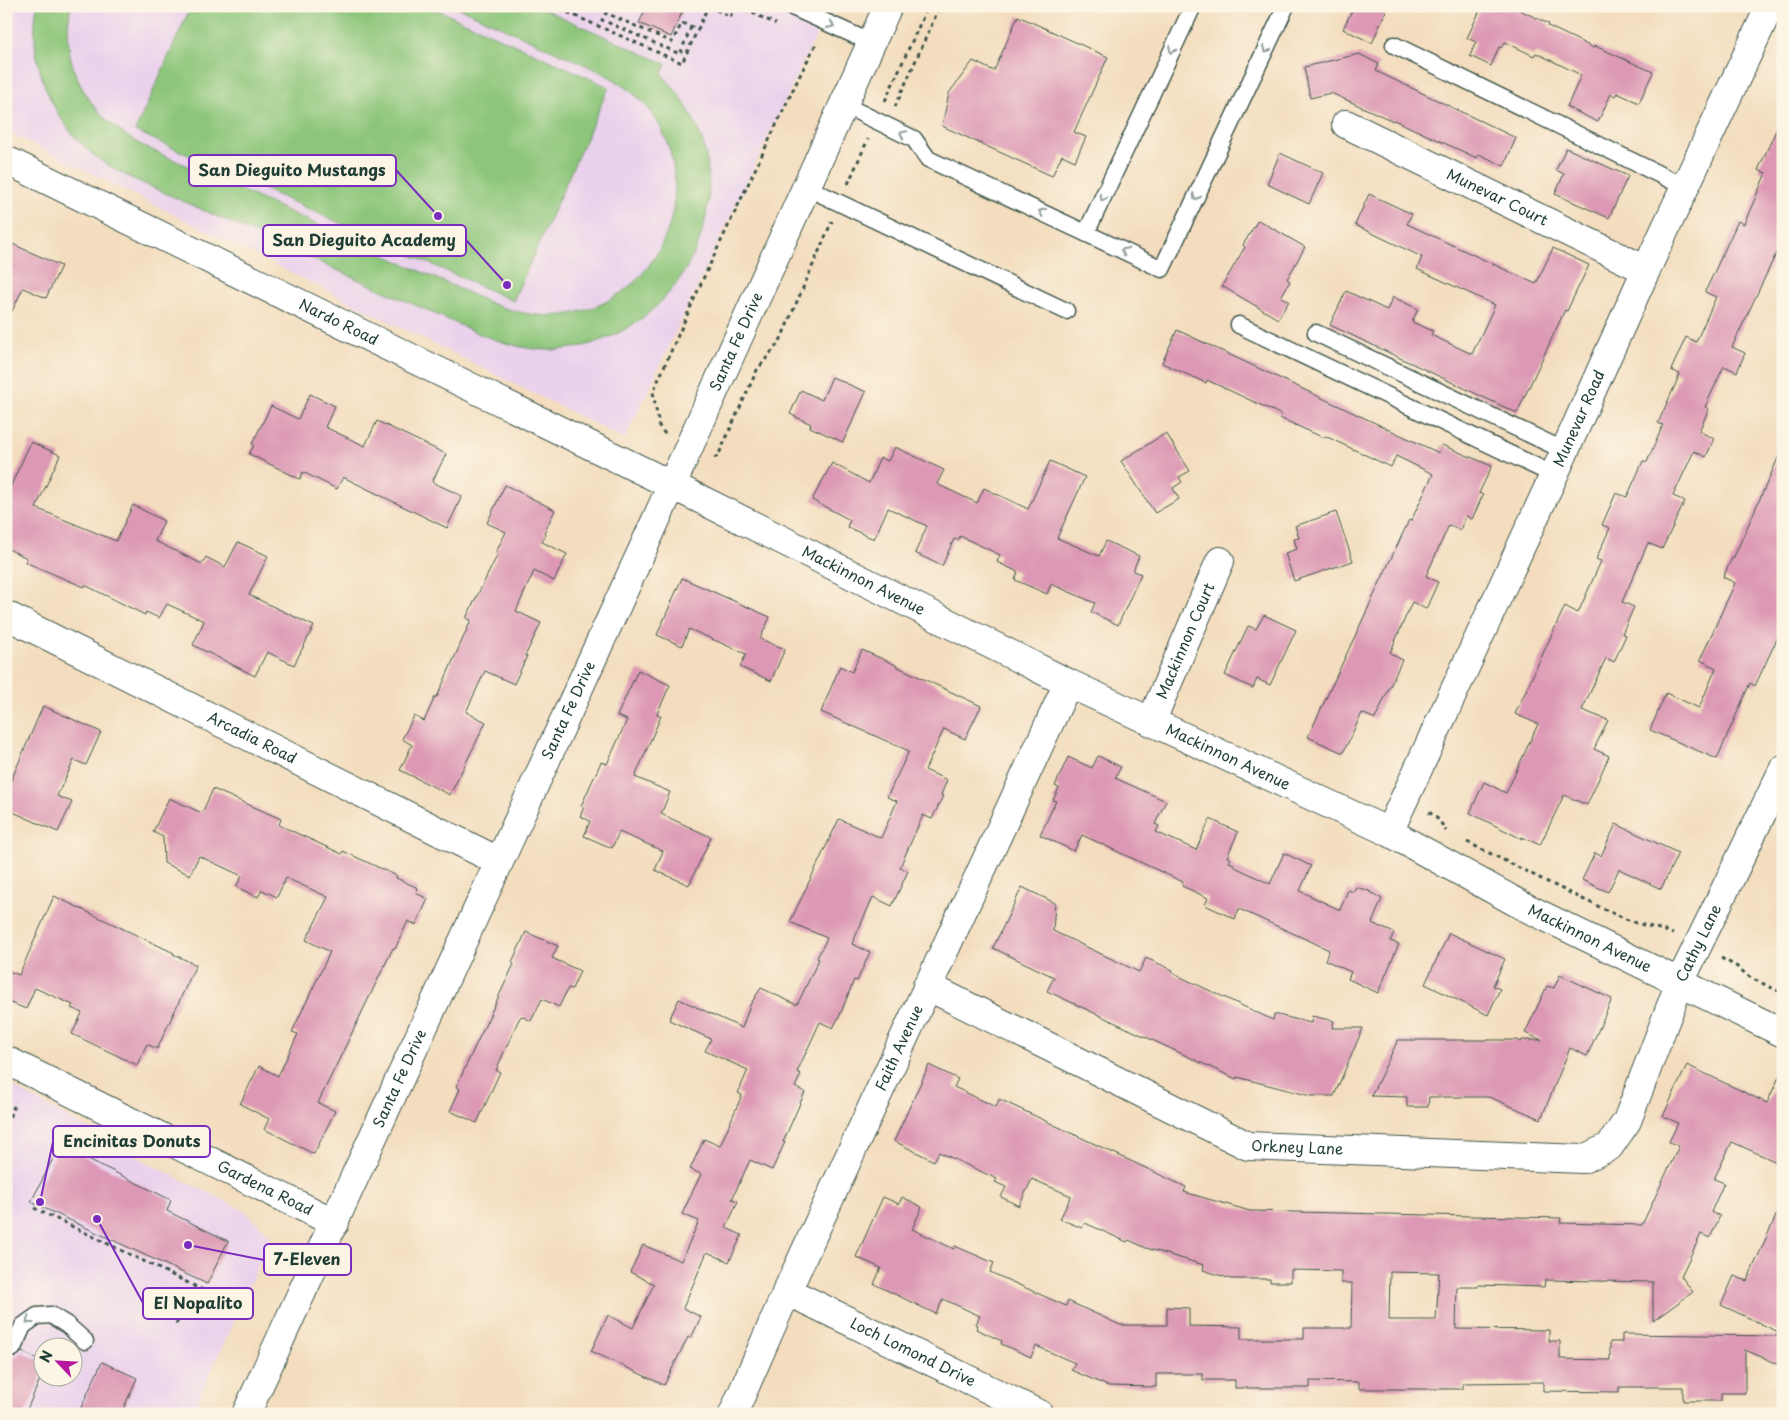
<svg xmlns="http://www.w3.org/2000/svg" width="1789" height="1420" font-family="'Playpen Sans',sans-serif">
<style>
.built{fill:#ead1ec;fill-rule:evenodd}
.green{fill:#8dc67a;stroke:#568257}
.building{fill:#dc98b4;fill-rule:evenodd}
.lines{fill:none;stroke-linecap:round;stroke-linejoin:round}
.lane-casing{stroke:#3f5549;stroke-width:19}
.street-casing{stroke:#3f5549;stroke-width:30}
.secondary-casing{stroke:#3f5549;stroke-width:30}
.path{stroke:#3f5549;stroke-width:3;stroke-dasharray:4 4;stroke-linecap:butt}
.lane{stroke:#fff;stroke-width:16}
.street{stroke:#fff;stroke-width:28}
.secondary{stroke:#fff;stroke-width:28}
.oneway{stroke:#8f9e9a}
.labels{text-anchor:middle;stroke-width:4;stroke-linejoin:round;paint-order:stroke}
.street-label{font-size:15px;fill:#1f3d34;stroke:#fcf5e5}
.leader{fill:none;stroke:#7b2cbf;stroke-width:2}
.callout-dot{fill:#7b2cbf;stroke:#fcf5e5;stroke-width:2}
.callout{fill:#fcf5e5;stroke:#7b2cbf;stroke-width:2}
.callout-label{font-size:16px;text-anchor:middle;font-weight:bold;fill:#1f3d34}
</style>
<rect width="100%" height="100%" fill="#fcf5e5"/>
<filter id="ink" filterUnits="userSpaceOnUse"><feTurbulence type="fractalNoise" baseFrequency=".02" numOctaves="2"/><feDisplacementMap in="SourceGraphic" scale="10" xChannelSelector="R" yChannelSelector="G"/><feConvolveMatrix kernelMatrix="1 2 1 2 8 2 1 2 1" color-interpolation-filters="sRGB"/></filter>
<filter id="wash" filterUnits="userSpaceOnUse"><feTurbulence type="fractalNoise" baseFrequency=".0096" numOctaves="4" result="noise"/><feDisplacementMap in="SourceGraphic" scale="20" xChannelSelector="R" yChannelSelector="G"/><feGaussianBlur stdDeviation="1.12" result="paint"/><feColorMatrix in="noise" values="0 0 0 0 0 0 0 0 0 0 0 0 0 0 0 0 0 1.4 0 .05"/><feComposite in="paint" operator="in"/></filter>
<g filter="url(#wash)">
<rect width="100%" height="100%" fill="#f3ddbe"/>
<!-- built -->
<g class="built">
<polygon points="6,6 830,6 625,439 6,131"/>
<path d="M6 1083 152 1165 245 1211 271 1237 192 1414H6ZM42 1348H72V1378H42Z"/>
</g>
<!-- green -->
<g class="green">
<path d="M37 6H71C58 68 90 117 143 146L495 305C521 314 547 319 574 313 666 294 705 184 649 109 636 93 619 82 601 72L455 6H537L666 64 662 74C683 98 700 124 706 156 724 251 653 344 556 350 530 351 506 344 482 335L129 177C114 169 99 161 87 149 49 115 27 57 37 6Z"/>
<polygon points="191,6 429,6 609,87 513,301 135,131"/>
</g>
<g id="blocks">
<!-- building -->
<g class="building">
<polygon points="647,6 685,6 671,37 639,23"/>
<polygon points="1354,6 1388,6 1372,43 1343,29"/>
<polygon points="1482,6 1511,6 1549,24 1548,26 1594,48 1595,46 1653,72 1639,103 1617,93 1615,96 1611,94 1598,122 1567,107 1581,75 1536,53 1534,56 1505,42 1501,48 1499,47 1491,66 1470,56 1476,42 1467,38"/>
<polygon points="1018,16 1108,57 1074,132 1086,137 1075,161 1062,155 1052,176 942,126 949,93 973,61 994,71"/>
<polygon points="1359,54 1379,64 1376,71 1516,138 1504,166 1479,154 1477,158 1394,120 1393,121 1331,93 1310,98 1304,67"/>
<polygon points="1783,115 1783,239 1732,347 1745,353 1737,372 1724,366 1705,407 1709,409 1699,431 1714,439 1706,457 1694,451 1673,496 1685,501 1662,549 1648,543 1622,602 1634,607 1622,634 1626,635 1614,662 1606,658 1582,710 1608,720 1594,749 1609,756 1587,805 1564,795 1540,845 1522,837 1522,839 1470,813 1484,782 1506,793 1538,724 1515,714 1565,606 1578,613 1601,561 1596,559 1610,528 1602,525 1616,493 1627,497 1643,461 1647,462 1663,425 1658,423 1680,374 1671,370 1686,337 1696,342 1716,297 1705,292 1738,221 1744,224 1766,173 1758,170"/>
<polygon points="1566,148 1628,176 1609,218 1555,194 1564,174 1556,170"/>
<polygon points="1280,153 1323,173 1309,204 1267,184"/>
<polygon points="1369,194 1412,214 1407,224 1536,284 1553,248 1589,265 1567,311 1565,310 1517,413 1330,325 1346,291 1387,310 1393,297 1418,309 1412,322 1433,331 1431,335 1472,354 1495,305 1417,269 1422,257 1355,225"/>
<polygon points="1258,220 1305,247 1287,279 1290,281 1281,297 1289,301 1278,319 1222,286 1245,247 1243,245"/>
<polygon points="6,241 61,266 46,298 23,288 6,324"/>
<polygon points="1177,330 1439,453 1442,445 1492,466 1479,493 1483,495 1472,519 1466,516 1460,530 1449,525 1426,576 1438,582 1426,609 1412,602 1390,653 1402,660 1375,719 1362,713 1343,753 1308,737 1409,520 1411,521 1433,474 1396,456 1391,467 1325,436 1324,438 1280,418 1282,415 1207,380 1206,383 1162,363"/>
<polygon points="832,377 866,392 843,442 810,427 811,424 790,414 801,390 822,400"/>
<polygon points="310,394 335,406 325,427 365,446 377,421 446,454 432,482 462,496 447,528 343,477 337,489 303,472 300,479 249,454 254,445 252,444 271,406 298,419"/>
<polygon points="1166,433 1190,471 1179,477 1182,482 1173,488 1179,499 1155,513 1121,461"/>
<polygon points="31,442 60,455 36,508 116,541 133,505 164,521 155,541 202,564 206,557 225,567 238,542 268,556 249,595 314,626 294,665 267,652 255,676 193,645 204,621 167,604 159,618 146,612 145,615 85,585 84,587 25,562 27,558 6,548 6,496"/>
<polygon points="895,447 944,470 937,484 977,503 984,488 1028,509 1050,461 1085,477 1057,538 1099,556 1106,541 1139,556 1133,571 1141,574 1118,625 1091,612 1095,603 1051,584 1047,594 1015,580 1018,572 997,562 1000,555 960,536 958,540 954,539 942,566 915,553 927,526 888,508 874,539 847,527 850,520 812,500 832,463 869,483 880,458 888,461"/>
<polygon points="1783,447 1783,626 1755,686 1750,683 1717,759 1650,730 1666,693 1699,708 1716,668 1700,660 1735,583 1723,577 1732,558 1733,559"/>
<polygon points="505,485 555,510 544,533 546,534 542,542 567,554 554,581 534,571 516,611 541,623 525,656 527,656 514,684 485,671 466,712 486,722 450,795 400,770 412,745 402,739 414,716 424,721 435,697 437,697 471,620 466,618 498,554 496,552 506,532 487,523"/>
<polygon points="1336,512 1353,561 1294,581 1285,553 1297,549 1294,539 1299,538 1295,526"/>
<polygon points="682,578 770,617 760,639 785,649 771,681 740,667 746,654 689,629 682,646 657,635"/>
<polygon points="1264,615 1296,630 1270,685 1257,679 1253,688 1225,675 1248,626 1256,629"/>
<polygon points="862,650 896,665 896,666 981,706 965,739 944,729 925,770 947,780 941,795 943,796 932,819 923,815 900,867 908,871 892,906 873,897 852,944 870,952 857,981 854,980 840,1015 833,1028 820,1022 797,1072 801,1074 795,1087 805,1092 783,1142 785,1142 772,1170 750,1160 732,1199 738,1201 726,1228 742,1235 729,1262 707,1252 683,1308 701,1317 691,1338 688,1337 664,1385 591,1351 608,1315 633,1328 654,1284 630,1272 643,1245 681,1261 699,1221 682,1214 701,1174 690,1169 704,1139 720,1146 742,1095 738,1093 748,1070 705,1051 711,1039 669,1020 679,999 742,1028 750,1005 761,988 797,1005 819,959 817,958 827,938 790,922 839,819 881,838 897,801 887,797 909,751 821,712 840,666 852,672"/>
<polygon points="638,670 670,685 657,714 661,716 635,777 670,792 661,814 711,837 689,885 655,870 663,851 619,832 612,848 584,836 590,821 580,816 584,807 581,806 601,762 607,764 627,720 617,716"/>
<polygon points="43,706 101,732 86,765 74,760 57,796 72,802 58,832 6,809 6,792"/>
<polygon points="1098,756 1121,767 1115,778 1166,801 1155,824 1159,826 1156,832 1196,850 1210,819 1238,832 1227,857 1231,859 1229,862 1234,864 1233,866 1270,884 1284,853 1311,866 1300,891 1340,910 1348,890 1353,892 1356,887 1369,891 1382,899 1372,923 1394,933 1390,941 1399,944 1378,993 1348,979 1351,972 1325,960 1329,950 1310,941 1239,909 1235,919 1205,905 1208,898 1182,886 1183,882 1082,835 1074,851 1040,835 1056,801 1053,800 1059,788 1055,786 1068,757 1092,768"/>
<polygon points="213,789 281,819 279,825 342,854 343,851 397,876 396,878 418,888 416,893 428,899 416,925 408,921 395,949 393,948 318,1103 335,1111 314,1154 264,1129 269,1119 240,1104 259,1066 278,1076 298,1034 292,1032 330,952 306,940 328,897 286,878 277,897 262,890 258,897 236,887 242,876 199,856 190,875 164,863 163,837 153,832 169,798 202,813"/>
<polygon points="1616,824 1678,853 1661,889 1619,869 1608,892 1582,880 1595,853 1601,856"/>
<polygon points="1022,887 1055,903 1053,931 1137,971 1139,972 1146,958 1173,970 1172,973 1273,1020 1274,1014 1311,1023 1312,1016 1334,1021 1332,1028 1363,1028 1334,1096 1311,1096 1237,1077 1236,1079 1047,991 1054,977 993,948"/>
<polygon points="54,896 174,953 173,954 196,965 157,1049 147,1044 137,1065 72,1034 82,1013 71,1008 73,1005 35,988 26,1009 6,1001 6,970 19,975"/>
<polygon points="526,932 558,946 552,958 580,971 572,989 568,988 559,1007 542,999 531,1021 521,1016 518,1021 496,1070 500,1072 477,1123 450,1111 460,1089 456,1087 514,964 512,962"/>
<polygon points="1449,933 1505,959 1493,986 1500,989 1488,1015 1425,984"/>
<polygon points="1560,975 1612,999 1587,1056 1570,1048 1541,1119 1489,1097 1429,1097 1428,1107 1407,1107 1407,1097 1371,1096 1398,1040 1516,1040 1521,1042 1522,1040 1542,1040 1525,1033 1547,986 1554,988"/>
<path d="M929 1065 958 1079 954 1087 996 1107 999 1099 1186 1187 1184 1192 1250 1211 1561 1218 1560 1223 1642 1225 1679 1146 1669 1142 1678 1123 1663 1116 1687 1065 1767 1103 1783 1068V1165L1732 1142 1714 1179 1724 1183 1711 1212 1720 1216 1710 1238 1701 1234 1681 1276 1693 1292 1653 1321V1282L1545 1280 1544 1287 1478 1285V1287H1457L1456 1329 1549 1330V1341H1560V1359L1610 1360V1342H1622V1334L1783 1336V1366L1745 1350V1393H1721V1401H1683V1387H1619V1392L1543 1391V1382L1463 1383V1389H1359V1382L1310 1381V1388H1235V1380H1203V1374H1156V1387L1108 1386 1071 1370 1075 1363 1036 1346 1031 1357 1001 1344 1002 1341 976 1329 978 1325 976 1324 980 1316 943 1299 936 1314 874 1284 881 1268 856 1257 883 1197 899 1204 902 1197 922 1207 912 1229 954 1249 955 1246 994 1263 990 1272 1066 1306 1068 1301 1120 1325H1167V1307L1189 1308V1326L1241 1327V1339H1304V1328H1351L1352 1283H1341V1271L1291 1270V1282H1270V1279H1231L1203 1270 1204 1265 1146 1248 1129 1240 1127 1242 1085 1223 1082 1228 1060 1219 1071 1196 1032 1179 1019 1206 1001 1197 1006 1187 995 1182 997 1179 939 1152 934 1161 894 1141ZM1390 1272 1439 1273 1436 1320H1389Z"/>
<polygon points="60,1145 171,1200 167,1211 228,1241 207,1284 31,1202"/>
<polygon points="1783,1200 1783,1334 1721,1305 1734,1276 1747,1281"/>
<polygon points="22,1352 42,1361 42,1375 25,1414 6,1414 6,1355 14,1358"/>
<polygon points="102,1362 137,1378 121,1414 78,1414"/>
</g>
</g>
</g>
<g filter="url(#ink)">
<use href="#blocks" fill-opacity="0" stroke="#3f5549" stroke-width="1"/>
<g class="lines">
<defs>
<g id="lane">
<polyline points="790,6 872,43"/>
<polyline points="1394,45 1685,187"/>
<polyline points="844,105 914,139 928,159 1162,269 1286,6"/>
<polyline points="806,187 1066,311"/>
<polyline points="1086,233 1193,6"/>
<polyline points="1239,325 1554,475"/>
<polyline points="1316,333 1565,451"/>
<polyline points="13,1348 23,1326 37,1316 51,1315 67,1325 85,1341"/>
</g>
<g id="street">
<path id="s1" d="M1346 124 1646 270"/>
<path id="s2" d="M6 615 498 861"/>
<path id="s3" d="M1151 722 1220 561"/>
<path id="s4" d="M1389 832 1554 475 1646 270 1770 6"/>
<path id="s5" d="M927 986 1248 1146 1583 1159 1609 1147 1627 1121 1680 982 1783 770"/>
<path id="s6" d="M6 1060 335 1223"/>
<path id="s7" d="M787 1291 1039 1414"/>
<path id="s8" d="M733 1414 787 1291 1068 683"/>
</g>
<g id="secondary">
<path id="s9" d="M6 160 696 497 1068 683 1389 832 1525 907 1783 1033"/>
<path id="s10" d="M246 1414 651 531 888 6"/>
</g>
</defs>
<!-- lane casing -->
<use href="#lane" class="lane-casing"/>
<!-- street casing -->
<use href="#street" class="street-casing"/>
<!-- secondary casing -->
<use href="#secondary" class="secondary-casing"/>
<!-- path -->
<g class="path">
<polyline points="553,6 682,63 698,29"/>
<polyline points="709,6 730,17 735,6"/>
<polyline points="738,6 776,24"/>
<polyline points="691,27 680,54 602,20 606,13 672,42 682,23 698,29 708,6"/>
<polyline points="885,101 928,6"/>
<polyline points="895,107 940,6"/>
<polyline points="848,184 868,139"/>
<polyline points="665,434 659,426 653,392 703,279 800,75 817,42"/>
<polyline points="714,458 718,456 757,370 780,341 832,221"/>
<polyline points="1429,812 1439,820 1446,831"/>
<path d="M1467 842C1520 868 1572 895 1626 919 1641 926 1658 927 1673 934"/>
<polyline points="1721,958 1736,966 1751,978 1783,993"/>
<polyline points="6,1124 16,1102"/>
<polyline points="34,1208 205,1291"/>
<polyline points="6,1211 9,1213"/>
<polyline points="176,1324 195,1287"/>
</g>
<!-- lane -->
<use href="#lane" class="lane"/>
<!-- street -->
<use href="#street" class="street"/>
<!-- secondary -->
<use href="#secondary" class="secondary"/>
</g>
<!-- one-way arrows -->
<defs><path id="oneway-chevron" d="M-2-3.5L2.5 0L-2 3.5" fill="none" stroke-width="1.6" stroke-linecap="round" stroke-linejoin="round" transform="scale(1.25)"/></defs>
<g class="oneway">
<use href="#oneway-chevron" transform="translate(831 25) rotate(24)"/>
<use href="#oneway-chevron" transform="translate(1172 50) rotate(115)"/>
<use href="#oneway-chevron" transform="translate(1266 50) rotate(115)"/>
<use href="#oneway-chevron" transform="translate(903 134) rotate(-154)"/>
<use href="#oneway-chevron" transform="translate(1196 197) rotate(115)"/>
<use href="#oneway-chevron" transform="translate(1103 198) rotate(115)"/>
<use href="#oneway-chevron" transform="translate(1042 212) rotate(-155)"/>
<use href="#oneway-chevron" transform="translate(1124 251) rotate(-155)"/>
<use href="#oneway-chevron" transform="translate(29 1321) rotate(144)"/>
</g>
</g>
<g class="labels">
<!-- street labels -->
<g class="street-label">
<text dy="5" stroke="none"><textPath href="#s1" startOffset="168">Munevar Court</textPath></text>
<text dy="5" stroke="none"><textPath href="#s9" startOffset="370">Nardo Road</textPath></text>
<text dy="5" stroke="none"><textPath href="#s10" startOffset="1179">Santa Fe Drive</textPath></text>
<text dy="5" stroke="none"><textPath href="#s4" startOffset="455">Munevar Road</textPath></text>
<text dy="5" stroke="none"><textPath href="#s9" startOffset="955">Mackinnon Avenue</textPath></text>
<text dy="5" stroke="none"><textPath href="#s3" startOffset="88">Mackinnon Court</textPath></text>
<text dy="5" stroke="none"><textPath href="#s10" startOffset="774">Santa Fe Drive</textPath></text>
<text dy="5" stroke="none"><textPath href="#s2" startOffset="275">Arcadia Road</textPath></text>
<text dy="5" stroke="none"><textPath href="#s9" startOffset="1360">Mackinnon Avenue</textPath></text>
<text dy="5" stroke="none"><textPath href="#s9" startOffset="1765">Mackinnon Avenue</textPath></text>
<text dy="5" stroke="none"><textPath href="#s5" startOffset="946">Cathy Lane</textPath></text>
<text dy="5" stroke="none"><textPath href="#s8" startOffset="402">Faith Avenue</textPath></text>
<text dy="5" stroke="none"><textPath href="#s10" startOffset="369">Santa Fe Drive</textPath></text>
<text dy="5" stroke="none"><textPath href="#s5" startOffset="408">Orkney Lane</textPath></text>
<text dy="5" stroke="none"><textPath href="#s6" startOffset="289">Gardena Road</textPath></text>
<text dy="5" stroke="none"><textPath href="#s7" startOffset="140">Loch Lomond Drive</textPath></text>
</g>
</g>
<!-- callouts -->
<path class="leader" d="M438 216L396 170M507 285L466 240M40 1202L53 1142M188 1245L264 1260M97 1219L143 1303"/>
<g class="callout-dot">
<circle cx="438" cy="216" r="5"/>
<circle cx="507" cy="285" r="5"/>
<circle cx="40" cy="1202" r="5"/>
<circle cx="188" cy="1245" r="5"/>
<circle cx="97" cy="1219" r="5"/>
</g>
<g class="callout">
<rect x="189" y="155" width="207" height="31" rx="5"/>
<rect x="263" y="225" width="203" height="31" rx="5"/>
<rect x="53" y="1126" width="157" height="31" rx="5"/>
<rect x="264" y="1244" width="87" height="31" rx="5"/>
<rect x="143" y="1288" width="110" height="31" rx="5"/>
</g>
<g class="callout-label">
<text x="292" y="176">San Dieguito Mustangs</text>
<text x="364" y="246">San Dieguito Academy</text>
<text x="132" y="1147">Encinitas Donuts</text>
<text x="307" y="1265">7-Eleven</text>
<text x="198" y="1309">El Nopalito</text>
</g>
<!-- margin -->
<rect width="1789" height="1420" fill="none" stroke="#fcf5e5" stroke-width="25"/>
<!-- north arrow -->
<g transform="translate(58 1362) rotate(295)"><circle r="24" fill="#fcf5e5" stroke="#a4ab9e"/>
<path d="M0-4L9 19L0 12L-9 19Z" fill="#b5179e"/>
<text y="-8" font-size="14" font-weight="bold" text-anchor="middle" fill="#1f3d34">N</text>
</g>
</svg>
